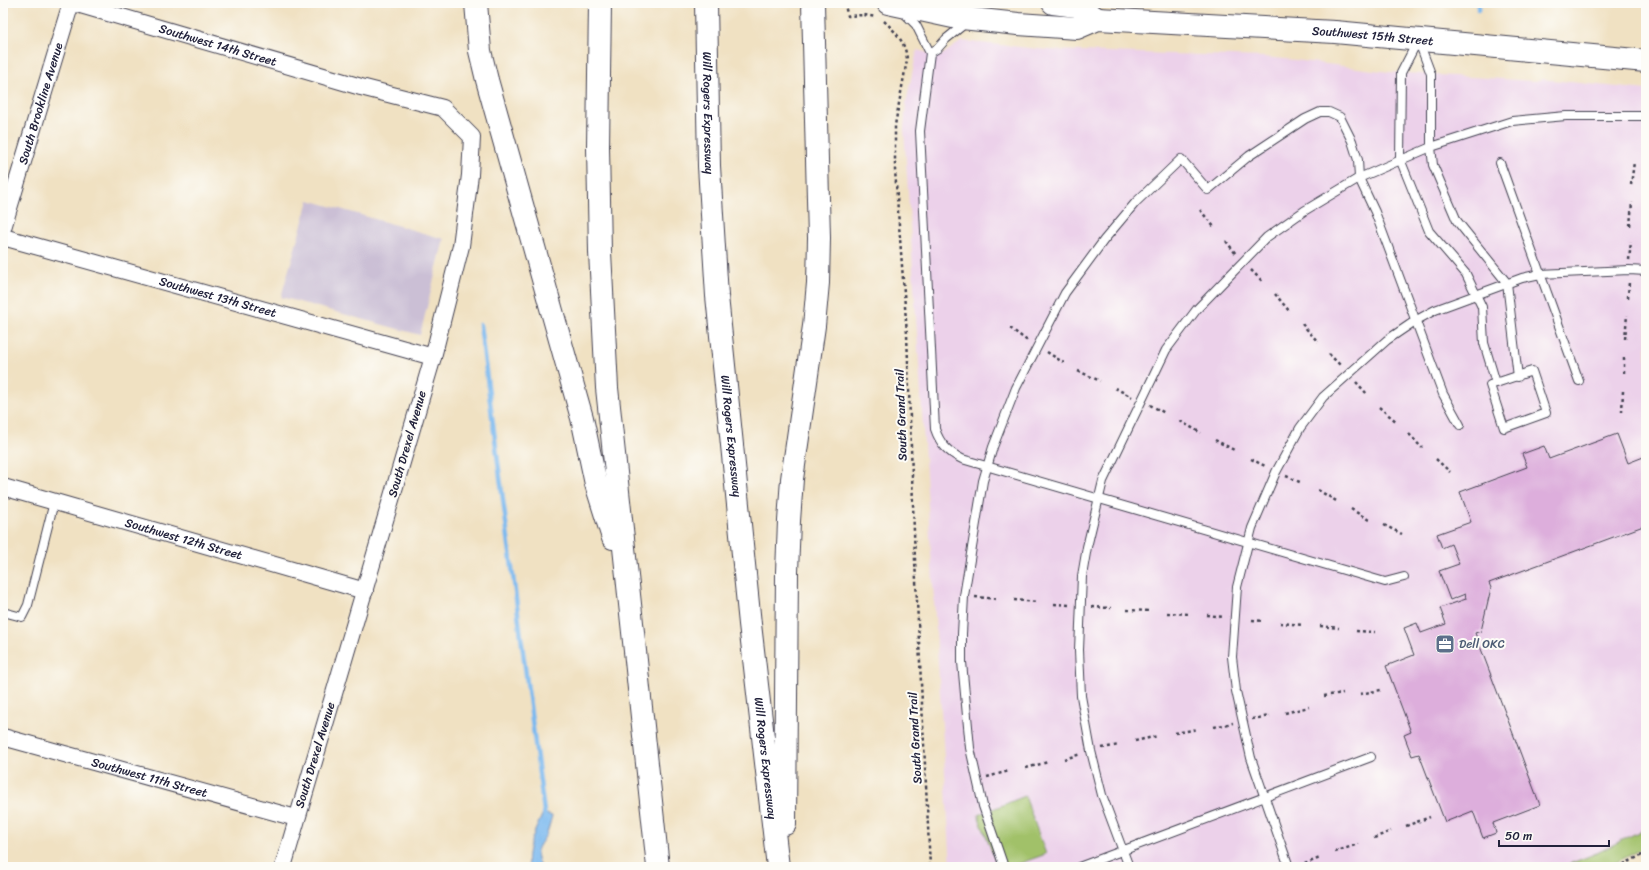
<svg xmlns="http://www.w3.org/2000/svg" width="1649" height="870" font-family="Sriracha,sans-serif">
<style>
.built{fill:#ecd1ea}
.industrial{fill:#cbbfd5}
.green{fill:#a1c169;stroke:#627252}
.water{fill:#7cb9ef;stroke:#4f6e95}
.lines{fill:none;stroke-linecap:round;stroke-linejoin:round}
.stream{stroke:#7cb9ef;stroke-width:4.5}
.building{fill:#ddaedc}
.service-casing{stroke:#413f4f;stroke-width:10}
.minor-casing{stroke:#413f4f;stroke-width:18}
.secondary-casing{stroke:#413f4f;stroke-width:24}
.motorway-casing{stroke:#413f4f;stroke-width:24}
.path{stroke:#413f4f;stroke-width:2.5;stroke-dasharray:3 3;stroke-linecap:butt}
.service{stroke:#fff;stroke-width:8}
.minor{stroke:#fff;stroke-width:16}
.secondary{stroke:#fff;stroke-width:22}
.motorway{stroke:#fff;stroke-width:22}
.labels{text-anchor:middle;stroke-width:4;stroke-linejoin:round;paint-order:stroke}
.street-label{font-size:12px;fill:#22223b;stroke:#fdfcf7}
.service-label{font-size:12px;fill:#4e5e75;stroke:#fdfcf7;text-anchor:start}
</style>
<rect width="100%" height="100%" fill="#fdfcf7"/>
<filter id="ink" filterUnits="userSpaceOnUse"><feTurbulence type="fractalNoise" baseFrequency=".025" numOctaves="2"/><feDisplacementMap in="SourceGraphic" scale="8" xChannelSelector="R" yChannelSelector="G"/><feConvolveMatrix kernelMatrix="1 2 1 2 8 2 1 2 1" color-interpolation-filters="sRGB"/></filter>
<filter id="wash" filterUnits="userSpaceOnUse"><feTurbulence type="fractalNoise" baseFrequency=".012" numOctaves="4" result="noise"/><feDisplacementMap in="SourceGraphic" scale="16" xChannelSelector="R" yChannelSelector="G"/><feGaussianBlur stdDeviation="0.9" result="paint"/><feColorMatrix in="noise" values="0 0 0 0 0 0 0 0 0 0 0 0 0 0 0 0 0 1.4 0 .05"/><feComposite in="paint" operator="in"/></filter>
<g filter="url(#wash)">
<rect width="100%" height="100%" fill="#f0e1c2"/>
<!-- built -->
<polygon class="built" points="962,41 1048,50 1263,57 1295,60 1389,72 1535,81 1542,79 1646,90 1646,828 1599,852 1562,867 951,867 904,129 906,103 917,50 940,56"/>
<!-- industrial -->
<polygon class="industrial" points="309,200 444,239 420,335 281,297"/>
<!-- green -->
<g class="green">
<polygon points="1025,796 1046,854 1010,867 998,867 978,815"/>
<polygon points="1646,828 1646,847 1607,867 1562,867 1599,852"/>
</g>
<!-- water -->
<path class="water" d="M543 813 552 816C550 822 549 829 546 835 538 848 533 851 540 867H528C525 849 536 829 543 813Z"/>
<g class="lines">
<!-- stream -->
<g class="stream">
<polyline points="1478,10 1479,3"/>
<polyline points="480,325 545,819"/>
</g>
</g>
<g id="blocks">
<!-- building -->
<polygon class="building" points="1617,434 1628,463 1646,456 1646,525 1489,583 1491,588 1481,631 1475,633 1540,805 1493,823 1496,833 1483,838 1473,811 1445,822 1419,754 1412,756 1404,735 1411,732 1386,666 1414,655 1404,628 1417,623 1421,633 1446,624 1440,608 1466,599 1465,594 1450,600 1439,571 1459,564 1451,544 1442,548 1437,534 1471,522 1460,492 1527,467 1522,454 1544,446 1549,459"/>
</g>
</g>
<g filter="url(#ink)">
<use href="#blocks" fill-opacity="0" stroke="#413f4f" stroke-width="1"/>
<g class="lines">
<defs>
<g id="service">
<polyline points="903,12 916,25 930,53 938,48 946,39 967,22"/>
<polyline points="1417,42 1401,73 1400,159 1429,231 1466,274 1482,307 1484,343 1496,383"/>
<polyline points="1419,42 1431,74 1431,147 1433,165 1457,221 1507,283 1518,377"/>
<path d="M930 53 920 131 935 429C940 444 948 452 962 459L1385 582 1404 577"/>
<polyline points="1500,163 1579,381"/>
<polygon points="1532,371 1546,413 1504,428 1490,385"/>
<polyline points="3,612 22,617 28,605 54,502"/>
<polyline points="1004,867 983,806 970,748 962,662 962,634 964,596 983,481 993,447 1016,388 1065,293 1104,240 1136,202 1181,159 1208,190 1249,156 1305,119 1320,112 1329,112 1340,117 1352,141 1358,160 1359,178 1375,212 1443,394 1460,425"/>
<polyline points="1079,867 1371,757"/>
<polyline points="1129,867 1102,795 1091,751 1081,696 1079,650 1082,576 1087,547 1103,481 1166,350 1197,309 1267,237 1304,211 1359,178 1431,147 1512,121 1566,116 1646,116"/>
<polyline points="1289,867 1251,758 1236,691 1232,657 1237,587 1252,528 1276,472 1300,428 1323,397 1387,340 1415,321 1435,310 1522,278 1540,274 1629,270 1646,271"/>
</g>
<g id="minor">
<path id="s1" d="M74 3 361 87 443 108 472 137 470 175 461 246 433 357 283 867"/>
<path id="s2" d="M3 228 71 3"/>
<path id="s3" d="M3 237 433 357"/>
<path id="s4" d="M3 487 365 591"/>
<path id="s5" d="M3 737 296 818"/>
</g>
<g id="secondary">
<path id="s6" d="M888 3 953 17 1018 24 1077 28 1098 19 1335 32 1646 61"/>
<polyline points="1053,3 1077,6 1098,19"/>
</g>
<g id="motorway">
<polyline points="476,3 480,51 487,80 582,418 596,484 613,538"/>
<polyline points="600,3 598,147 600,252 607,388 658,867"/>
<path id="s7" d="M706 3 709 166 717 296 750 624 778 867"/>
<polyline points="785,824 787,572 789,521 792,479 814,326 818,283 819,238 813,3"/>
</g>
</defs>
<!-- service casing -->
<use href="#service" class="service-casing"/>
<!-- minor casing -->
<use href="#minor" class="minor-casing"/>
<!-- secondary casing -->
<use href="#secondary" class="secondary-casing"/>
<!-- motorway casing -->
<use href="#motorway" class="motorway-casing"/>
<!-- path -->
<g class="path">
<polyline points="844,3 848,16 864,15 876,17"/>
<path d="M884 21C896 32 906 43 907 60L895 125V170L907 334 915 560 930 867"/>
<polyline points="1631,185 1634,162"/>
<polyline points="1200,210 1215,228"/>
<polyline points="1630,226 1632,202"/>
<polyline points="1226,241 1236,254"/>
<polyline points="1629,260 1631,242"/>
<polyline points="1251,270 1263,282"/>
<polyline points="1275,294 1290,312"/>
<polyline points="1628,298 1629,281"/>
<polyline points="1302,324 1318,342"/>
<polyline points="1010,328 1029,342"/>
<polyline points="1625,339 1627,315"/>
<polyline points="1047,352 1064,363"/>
<polyline points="1329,354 1341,366"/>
<polyline points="1078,371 1100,381"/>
<polyline points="1624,373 1624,355"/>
<polyline points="1356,382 1368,395"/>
<polyline points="1115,388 1132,397"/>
<polyline points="1150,405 1165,413"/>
<polyline points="1379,407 1397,422"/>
<polyline points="1622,412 1623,391"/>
<polyline points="1180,421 1201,433"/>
<polyline points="1409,434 1422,448"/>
<polyline points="1215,440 1236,451"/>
<polyline points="1251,459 1267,467"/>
<polyline points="1436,459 1450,472"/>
<polyline points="1286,476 1302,483"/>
<polyline points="1318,490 1338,502"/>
<polyline points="1351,509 1369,520"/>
<polyline points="1384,525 1402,534"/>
<polyline points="975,597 997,599"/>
<polyline points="1014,600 1037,602"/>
<polyline points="1054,604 1071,605"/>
<polyline points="1092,607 1111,608"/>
<polyline points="1127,610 1151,611"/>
<polyline points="1167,613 1191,614"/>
<polyline points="1207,615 1224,617"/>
<polyline points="1252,620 1263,621"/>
<polyline points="1280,623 1303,625"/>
<polyline points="1320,626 1339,628"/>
<polyline points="1356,631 1375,632"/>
<polyline points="1360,694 1381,690"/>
<polyline points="1324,696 1343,693"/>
<polyline points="1285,713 1309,707"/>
<polyline points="1252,719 1270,716"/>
<polyline points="1214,727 1233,723"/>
<polyline points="1175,733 1198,729"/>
<polyline points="1135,741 1158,736"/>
<polyline points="1102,748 1119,745"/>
<polyline points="1064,759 1081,754"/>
<polyline points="1026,768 1048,762"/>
<polyline points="987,777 1009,771"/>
<polyline points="1406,826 1430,817"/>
<polyline points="1374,838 1391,831"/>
<polyline points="1335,852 1358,844"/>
<polyline points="1299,866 1320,858"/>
<polyline points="1618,867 1646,853"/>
</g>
<!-- service -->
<use href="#service" class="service"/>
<!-- minor -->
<use href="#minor" class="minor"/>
<!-- secondary -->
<use href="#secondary" class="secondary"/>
<!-- motorway -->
<use href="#motorway" class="motorway"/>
</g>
</g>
<!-- icons -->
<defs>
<symbol id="office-square" viewBox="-11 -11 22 22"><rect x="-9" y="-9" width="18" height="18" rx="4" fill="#5c6f8a" stroke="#fdfcf7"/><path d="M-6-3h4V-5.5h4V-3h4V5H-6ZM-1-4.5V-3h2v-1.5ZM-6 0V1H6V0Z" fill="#fff"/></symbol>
</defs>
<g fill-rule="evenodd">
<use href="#office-square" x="1434" y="633" width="22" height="22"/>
</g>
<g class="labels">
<!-- street labels -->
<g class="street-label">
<text dy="4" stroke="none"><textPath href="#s6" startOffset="489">Southwest 15th Street</textPath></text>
<text dy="4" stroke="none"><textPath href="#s1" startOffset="150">Southwest 14th Street</textPath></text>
<text dy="4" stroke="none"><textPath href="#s2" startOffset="130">South Brookline Avenue</textPath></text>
<text dy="4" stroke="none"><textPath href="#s7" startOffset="110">Will Rogers Expressway</textPath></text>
<text dy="4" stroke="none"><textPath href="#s3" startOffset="223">Southwest 13th Street</textPath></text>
<text transform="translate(901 415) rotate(-92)" y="4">South Grand Trail</text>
<text dy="4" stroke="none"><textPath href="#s7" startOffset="434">Will Rogers Expressway</textPath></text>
<text transform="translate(407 444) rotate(-74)" y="4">South Drexel Avenue</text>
<text dy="4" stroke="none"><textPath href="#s4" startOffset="188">Southwest 12th Street</textPath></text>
<text transform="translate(915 738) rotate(-93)" y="4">South Grand Trail</text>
<text transform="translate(315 755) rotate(-73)" y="4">South Drexel Avenue</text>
<text dy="4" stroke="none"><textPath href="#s7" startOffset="758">Will Rogers Expressway</textPath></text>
<text dy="4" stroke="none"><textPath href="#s5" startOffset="152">Southwest 11th Street</textPath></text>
</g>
<!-- service labels -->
<g class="service-label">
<text x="1459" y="648">Dell OKC</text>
</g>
</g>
<!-- margin -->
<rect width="1649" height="870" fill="none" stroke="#fdfcf7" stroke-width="16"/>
<!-- scale -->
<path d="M1499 840v6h110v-6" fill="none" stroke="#22223b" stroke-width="2"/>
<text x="1505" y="840" font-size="12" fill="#22223b" stroke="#fdfcf7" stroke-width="3" paint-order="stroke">50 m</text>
</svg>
